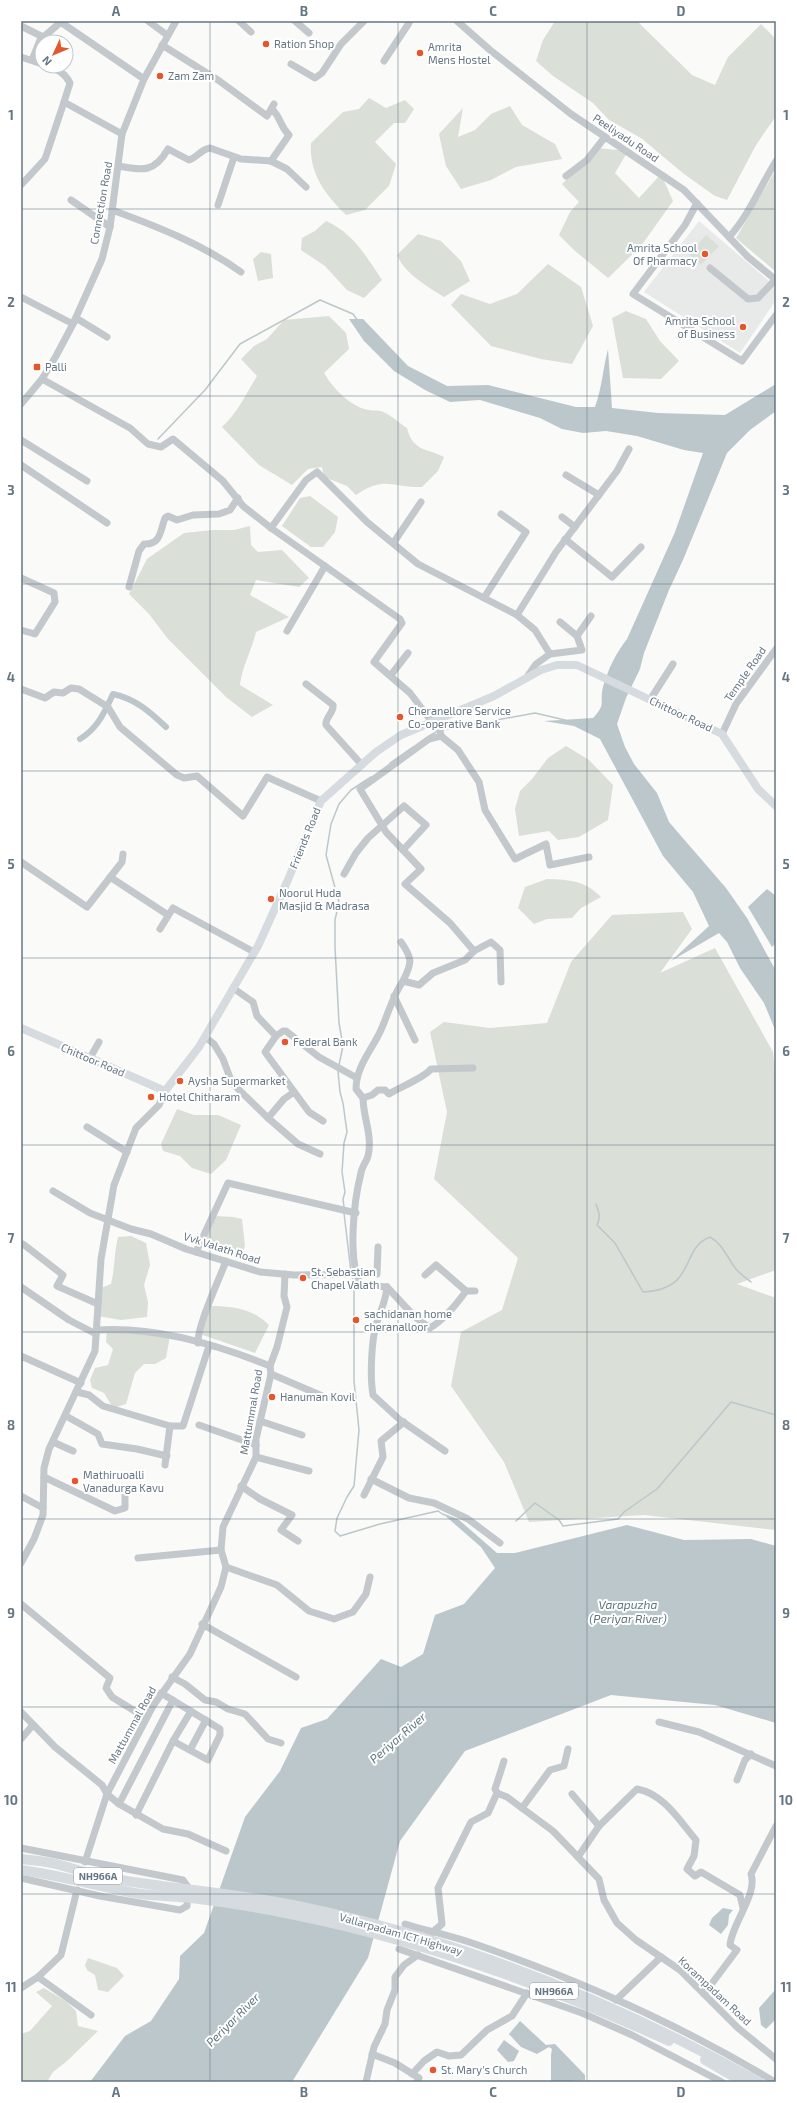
<svg xmlns="http://www.w3.org/2000/svg" width="797" height="2103" font-family="'Exo 2',sans-serif">
<style>
.built{fill:#e8e9e9}
.green{fill:#dadfd7}
.water{fill:#bbc7cb}
.lines{fill:none;stroke-linecap:round;stroke-linejoin:round}
.stream{stroke:#bbc7cb;stroke-width:1.5}
.canal{stroke:#bbc7cb;stroke-width:6}
.minor{stroke:#c3c8cc;stroke-width:7}
.major{stroke:#d6dbdf;stroke-width:8}
.highway{stroke:#d6dbdf;stroke-width:10}
.grid{fill:none;stroke:#657683;stroke-width:1;stroke-opacity:0.55}
.poi-dot{fill:#e4572e;stroke:#fff;stroke-width:1.5}
.labels{text-anchor:middle;stroke-width:4;stroke-linejoin:round;paint-order:stroke}
.shield{fill:#fff;stroke:#939fa8;stroke-width:1}
.shield-label{font-size:10px;font-weight:bold;fill:#657683}
.poi-label{font-size:11px;fill:#657683;stroke:#fff;text-anchor:start}
.street-label{font-size:11px;fill:#657683;stroke:#fff}
.water-label{font-size:12px;font-style:italic;fill:#60757c;stroke:#fff}
.neatline{fill:none;stroke:#657683;stroke-width:1.5}
.grid-label{font-size:13px;text-anchor:middle;font-weight:bold;fill:#657683}
</style>
<rect width="100%" height="100%" fill="#fafaf8"/>
<!-- built -->
<polygon class="built" points="699,221 776,287 776,300 740,353 644,292"/>
<!-- green -->
<g class="green">
<polygon points="555,21 637,21 692,75 715,85 728,57 761,24 776,39 776,116 756,145 727,200 715,196 684,174 641,138 609,120 593,103 553,76 536,61 543,40"/>
<path d="M369 98 386 108 405 100 414 109 405 123H394L375 142 396 164 389 186 365 210 346 215C325 194 309 174 311 143L343 112 359 109Z"/>
<polygon points="510,106 522,125 555,144 562,159 516,167 491,180 461,189 446,166 439,134 463,108 458,137 475,130 491,114"/>
<polygon points="598,148 628,151 615,173 639,198 661,174 673,201 641,246 608,278 574,250 559,235 570,212 579,202 562,184"/>
<polygon points="774,173 776,174 776,272 736,238"/>
<path d="M326 221C352 232 367 257 382 280L364 298 347 290 325 266 301 250 302 238 315 231Z"/>
<path d="M418 234 441 241 461 261 470 281 444 297C427 286 405 274 397 255Z"/>
<polygon points="706,235 719,246 701,265 689,254"/>
<polygon points="261,252 271,254 273,278 258,281 253,259"/>
<polygon points="548,264 581,287 593,326 572,364 541,359 491,346 451,305 461,294 490,304 517,294"/>
<polygon points="626,311 646,319 660,341 679,361 661,379 623,378 612,318"/>
<path d="M329 316 346 333 349 349 324 373C333 388 350 407 369 410 373 411 377 410 381 411 390 414 399 423 407 428 413 452 427 448 444 457L438 471 422 487C392 488 385 475 356 495L347 486 324 477 322 467 308 469 292 485 259 465 222 427C238 412 246 394 257 376L241 359 254 346 267 339 284 320Z"/>
<polygon points="310,496 338,517 335,532 323,547 311,547 282,526 300,498"/>
<path d="M250 526 251 545 258 552 282 550 309 578 299 587 256 580 250 595 289 617 256 632C252 650 242 666 240 685L273 705 252 717 226 697 168 639 149 614 129 594 147 559 184 533 213 530H234Z"/>
<polygon points="566,746 589,760 613,785 608,820 579,837 558,840 549,831 519,836 515,809 520,791 532,779 548,758"/>
<path d="M547 879C570 880 584 880 601 897L581 908 572 918 547 919 534 924 518 908 525 887Z"/>
<polygon points="683,912 692,929 660,973 715,948 773,1052 776,1078 776,1270 737,1284 776,1298 776,1530 644,1515 529,1522 504,1462 451,1386 461,1332 502,1310 518,1258 434,1179 447,1112 430,1032 444,1022 490,1028 547,1023 571,962 612,915"/>
<polygon points="177,1109 194,1115 218,1115 241,1125 226,1160 211,1174 192,1168 180,1156 163,1151 161,1144"/>
<polygon points="215,1216 233,1217 242,1219 245,1246 240,1259 204,1245 202,1239"/>
<path d="M131 1236 146 1243 150 1265 144 1285 148 1302 147 1317 121 1320 98 1316V1289L111 1284C115 1268 114 1253 118 1237Z"/>
<path d="M211 1306C233 1306 253 1309 269 1325L255 1353 200 1334 203 1326 206 1322 207 1311Z"/>
<polygon points="107,1330 170,1336 166,1358 155,1364 144,1364 135,1373 126,1404 113,1408 104,1393 92,1388 90,1380 95,1368 108,1365 113,1349 106,1342"/>
<polygon points="88,1958 117,1968 124,1976 108,1992 98,1990 95,1975 87,1970 85,1965"/>
<polygon points="44,1988 67,2002 76,2011 78,2026 98,2031 67,2061 53,2072 47,2082 21,2082 21,2034 30,2031 52,2006 36,1992"/>
</g>
<!-- water -->
<g class="water">
<path d="M349 319H363L408 366 447 386 488 385 576 407H595C602 388 603 368 608 349L612 408 658 413 725 415 776 384V411L750 430 727 453 683 560 669 590 644 653 640 669 626 698 617 724 625 747 634 764 657 793 669 822 726 888 747 918 776 971V1032L764 1003 740 968 727 942 719 933 671 961 709 926 693 892 663 856 600 739 574 726 544 721 593 718C607 703 599 703 603 687 608 669 616 653 627 639L675 532 703 453 684 450 637 436 606 431 583 433 562 429 540 418 480 400 450 402 425 390 394 371 364 341Z"/>
<polygon points="767,889 776,896 776,943 772,947 748,907"/>
<polygon points="442,1513 458,1519 497,1553 515,1553 627,1525 684,1540 751,1539 776,1546 776,1723 715,1705 611,1695 465,1751 400,1841 368,1958 292,2082 90,2082 125,2036 151,2021 179,1979 180,1956 204,1933 245,1817 280,1771 301,1728 327,1719 381,1659 401,1667 423,1654 435,1615 464,1604 495,1568 481,1547"/>
<polygon points="723,1908 733,1910 729,1915 728,1925 721,1934 709,1925 712,1918"/>
<polygon points="776,1989 776,2019 766,2029 761,2025 759,2008"/>
<polygon points="520,2021 546,2045 555,2044 585,2075 585,2080 551,2082 551,2055 552,2049 549,2047 537,2054 521,2047 509,2034"/>
<polygon points="504,2040 519,2051 514,2061 508,2062 497,2050"/>
</g>
<g class="lines">
<!-- stream -->
<g class="stream">
<polyline points="158,439 205,390 240,344 320,300 353,314 358,321"/>
<polyline points="442,730 535,713 565,720"/>
<polyline points="429,736 438,731"/>
<polyline points="390,763 413,747"/>
<polyline points="339,1065 343,1046 339,1023 335,947 335,920 339,902 326,855 331,824 339,804 351,790 371,777"/>
<polyline points="338,1071 340,1092 343,1103 347,1132 344,1143 342,1172 345,1192 343,1199 344,1207"/>
<path d="M596 1204C599 1212 601 1217 597 1225L615 1243 643 1292C698 1289 679 1249 710 1237 723 1244 728 1259 736 1269 740 1274 746 1278 751 1282"/>
<polyline points="344,1213 351,1272"/>
<polyline points="352,1276 354,1289 354,1381 359,1430 357,1452 354,1486 347,1497 337,1518 335,1531 340,1536 380,1524 438,1511 444,1515"/>
<polyline points="516,1521 535,1503 559,1520 563,1526 618,1519 624,1512 657,1489 731,1402 776,1415"/>
</g>
<!-- canal -->
<path class="canal" d="M80 739C98 728 104 713 113 694 136 699 150 712 166 727"/>
<!-- minor -->
<g class="minor">
<polyline points="148,21 167,35"/>
<polyline points="239,21 251,32"/>
<polyline points="295,21 309,33"/>
<polyline points="457,21 490,50 571,114 684,190 748,257 776,280"/>
<polyline points="62,23 144,79"/>
<polyline points="21,26 43,37"/>
<polyline points="162,45 218,80 267,116 274,104"/>
<polyline points="21,57 42,64"/>
<polyline points="32,60 40,40 62,21"/>
<polyline points="384,61 409,23"/>
<polyline points="291,64 315,78 322,73 341,44 364,21"/>
<path d="M48 66C58 70 65 73 70 83L64 102 122 134"/>
<path d="M271 161 289 135C279 125 282 119 272 109"/>
<path d="M119 166C143 171 155 172 168 149L189 160C197 157 202 149 210 148L241 159 271 161 287 169 306 187"/>
<polyline points="566,176 587,160 605,137"/>
<polyline points="21,185 45,159 64,102"/>
<polyline points="71,200 110,227"/>
<polyline points="697,203 685,225 633,294 742,361 776,315"/>
<polyline points="218,205 234,157"/>
<path d="M112 210C156 226 202 244 241 272"/>
<path d="M729 237C749 215 760 187 776 161"/>
<polyline points="710,268 748,299 758,298 775,280"/>
<polyline points="21,297 73,324"/>
<polyline points="76,318 107,337"/>
<polyline points="42,379 130,428 148,444 161,447 173,439 223,481 243,506 271,528"/>
<polyline points="21,404 42,379 56,356 73,324 102,259 110,227 122,134 144,79 176,21"/>
<polyline points="21,440 87,481"/>
<polyline points="21,465 107,523"/>
<polyline points="566,475 599,495"/>
<polyline points="562,517 575,527"/>
<polyline points="565,539 612,577 641,547"/>
<polyline points="394,542 421,502"/>
<polyline points="21,578 54,593 55,602 35,634 21,630"/>
<path d="M129 587 139 551 144 544C161 545 160 531 165 518L168 516 177 520 193 515 219 514 230 510 238 498"/>
<polyline points="484,598 526,532 501,514"/>
<polyline points="517,615 556,552 617,471 629,449"/>
<polyline points="287,631 325,566"/>
<polyline points="577,636 591,616"/>
<polyline points="550,654 582,650 577,636 560,622"/>
<polyline points="391,675 408,653"/>
<path d="M306 684 333 705C334 713 325 717 326 725L362 765"/>
<polyline points="21,689 45,698 54,692 63,693 71,688 79,689 108,707 120,727 177,775 184,778 197,776 243,816 267,777 321,801"/>
<polyline points="650,700 673,664"/>
<path d="M435 721 439 726 441 736 429 739 360 789 386 832 421 869 405 884 450 923 474 951 465 960 433 973 419 985 403 981C392 997 388 1015 380 1032 371 1051 356 1067 356 1089L363 1098 372 1095 378 1090H385L389 1094C400 1087 424 1078 431 1069L473 1068"/>
<polyline points="432,722 410,693 374,662 402,623 400,619 271,528 306,480 317,472 367,522 418,564 517,615 535,630 550,654 536,664 527,677"/>
<polyline points="722,734 736,704 776,649"/>
<polyline points="441,736 458,750 479,782 485,810 515,859 546,844 550,865 589,857"/>
<polyline points="21,862 87,907 122,862 123,854"/>
<polyline points="344,874 356,853 368,838 404,806 426,825 403,850"/>
<polyline points="110,877 168,915"/>
<polyline points="160,929 173,908 254,952"/>
<path d="M401 942C413 959 412 963 403 981"/>
<polyline points="474,951 491,942 500,950 501,982"/>
<polyline points="233,988 253,1002 257,1016 276,1036 283,1031 286,1031 319,1057 357,1078"/>
<polyline points="394,996 415,1040"/>
<polyline points="276,1036 265,1052 309,1112 323,1121"/>
<polyline points="205,1037 214,1044 223,1059 232,1083 268,1118"/>
<polyline points="90,1058 99,1042"/>
<polyline points="294,1092 284,1099 268,1118 298,1144 320,1154"/>
<path d="M363 1098C363 1117 373 1136 368 1156 367 1161 362 1166 361 1173 354 1200 347 1260 361 1285L387 1287C386 1300 381 1310 377 1322 371 1340 370 1377 373 1395L400 1420 445 1451"/>
<polyline points="87,1127 127,1152"/>
<polyline points="53,1191 90,1213 131,1229 151,1234 186,1249 260,1272 294,1275 377,1274 378,1247"/>
<polyline points="21,1245 23,1244 63,1275 57,1286 98,1304"/>
<polyline points="196,1252 228,1183 356,1213"/>
<polyline points="425,1275 436,1265 466,1291"/>
<polyline points="21,1287 69,1320 96,1334"/>
<path d="M387 1287 415 1317 430 1328C445 1319 456 1305 466 1291H475"/>
<path d="M198 1343C197 1326 219 1280 226 1261"/>
<polyline points="21,1356 81,1383"/>
<polyline points="270,1366 277,1347 287,1307 284,1296 285,1274"/>
<polyline points="271,1374 327,1398"/>
<polyline points="77,1392 89,1395 103,1406 170,1426 183,1426 209,1346"/>
<polyline points="66,1416 98,1434 102,1444 137,1449 167,1456"/>
<polyline points="260,1421 302,1435"/>
<polyline points="199,1425 256,1445"/>
<polyline points="53,1442 73,1451"/>
<polyline points="256,1457 309,1471"/>
<polyline points="165,1465 170,1426"/>
<polyline points="44,1477 115,1511 125,1508 125,1494"/>
<polyline points="371,1479 409,1498 434,1503 468,1519 500,1543"/>
<polyline points="241,1486 260,1499 292,1515 281,1530 298,1541"/>
<polyline points="364,1495 383,1457 381,1441 404,1422"/>
<polyline points="21,1496 43,1508"/>
<polyline points="138,1558 221,1550"/>
<polyline points="21,1563 34,1539 43,1515 44,1468 49,1449 95,1351 101,1259 114,1185 136,1128 159,1105 165,1091"/>
<polyline points="226,1567 277,1585 309,1611 334,1619 353,1612 366,1594 370,1577"/>
<polyline points="21,1604 110,1678 106,1688 112,1697 146,1718"/>
<polyline points="202,1624 296,1677"/>
<polyline points="172,1677 185,1684 205,1700 216,1702 228,1709 245,1714 268,1739 281,1743"/>
<polyline points="21,1712 55,1747 102,1785 107,1794 119,1804 163,1829 188,1834 226,1851"/>
<polyline points="659,1722 699,1732 776,1766"/>
<polyline points="21,1739 33,1725"/>
<polyline points="173,1741 191,1711"/>
<polyline points="190,1750 206,1720"/>
<polyline points="737,1780 745,1760 751,1754"/>
<polyline points="497,1793 495,1789 504,1761"/>
<polyline points="572,1794 599,1826"/>
<polyline points="119,1804 173,1700"/>
<polyline points="522,1808 550,1770 564,1766 568,1749"/>
<polyline points="136,1815 173,1741 208,1760 220,1735 220,1729 161,1693"/>
<polyline points="21,1848 183,1880 188,1887 187,1906 180,1910 100,1896 21,1878"/>
<path d="M578 1857 599 1826 637 1789C664 1794 679 1820 696 1840L694 1856 687 1869 695 1876 701 1872 740 1895 743 1908"/>
<path d="M85 1862 107 1794 153 1706 190 1654 221 1587 226 1567 221 1550 223 1527 256 1457V1439L271 1374 270 1366C216 1344 155 1326 97 1330"/>
<path d="M405 1924C428 1931 452 1936 475 1944 579 1980 681 2025 775 2082"/>
<polyline points="427,1937 442,1924 438,1888 471,1822 488,1813 497,1793 507,1797 553,1831 599,1879 604,1900 617,1923 636,1940 680,1970 738,2028 776,2059"/>
<polyline points="399,1949 582,2013 632,2035 722,2082"/>
<polyline points="38,1977 91,2015"/>
<polyline points="21,1988 38,1977 61,1955 77,1890"/>
<path d="M704 1994 737 1950 730 1945C732 1923 758 1894 751 1874L776 1826"/>
<polyline points="616,2000 661,1957"/>
<polyline points="372,2054 395,2063 419,2078 417,2082"/>
<polyline points="412,2074 424,2061 437,2052 449,2056 461,2055 487,2030 512,2016 527,1993"/>
<polyline points="366,2082 374,2047 385,2024 387,2010 395,1990 395,1977 404,1965 418,1955"/>
</g>
<!-- major -->
<polyline class="major" points="21,1028 165,1091 199,1047 258,946 287,882 321,801 376,752 401,735 494,696 541,670 557,665 577,665 722,734 758,789 776,806"/>
<!-- highway -->
<g class="highway">
<path d="M21 1859C31 1860 42 1861 52 1863 71 1867 89 1875 108 1878 171 1889 235 1893 298 1906 460 1940 614 2001 759 2082"/>
<path d="M21 1870C59 1875 96 1886 134 1893 152 1896 172 1896 191 1898 226 1902 261 1908 295 1915 425 1941 549 1986 669 2041"/>
<polyline points="705,2060 743,2082"/>
</g>
</g>
<!-- grid -->
<path class="grid" d="M210 21V2082M398 21V2082M587 21V2082M21 209H776M21 396H776M21 584H776M21 771H776M21 958H776M21 1145H776M21 1332H776M21 1519H776M21 1707H776M21 1894H776"/>
<!-- markers -->
<g class="poi-dot">
<circle cx="266" cy="44" r="4"/>
<circle cx="420" cy="53" r="4"/>
<circle cx="160" cy="76" r="4"/>
<circle cx="705" cy="254" r="4"/>
<circle cx="743" cy="327" r="4"/>
<rect x="33" y="363" width="8" height="8" rx="2"/>
<circle cx="400" cy="717" r="4"/>
<circle cx="271" cy="899" r="4"/>
<circle cx="285" cy="1042" r="4"/>
<circle cx="180" cy="1081" r="4"/>
<circle cx="151" cy="1097" r="4"/>
<circle cx="303" cy="1278" r="4"/>
<circle cx="356" cy="1320" r="4"/>
<circle cx="272" cy="1397" r="4"/>
<circle cx="75" cy="1481" r="4"/>
<circle cx="433" cy="2070" r="4"/>
</g>
<g class="labels">
<!-- shield labels -->
<g class="shield">
<rect x="74" y="1868" width="48" height="16" rx="3"/>
<rect x="530" y="1983" width="48" height="16" rx="3"/>
</g>
<g class="shield-label">
<text x="98" y="1880">NH966A</text>
<text x="554" y="1995">NH966A</text>
</g>
<!-- poi labels -->
<g class="poi-label">
<text x="274" y="48">Ration Shop</text>
<text x="428" y="51">Amrita<tspan x="428" dy="13">Mens Hostel</tspan></text>
<text x="168" y="80">Zam Zam</text>
<text x="697" y="252" text-anchor="end">Amrita School<tspan x="697" dy="13">Of Pharmacy</tspan></text>
<text x="735" y="325" text-anchor="end">Amrita School<tspan x="735" dy="13">of Business</tspan></text>
<text x="45" y="371">Palli</text>
<text x="408" y="715">Cheranellore Service<tspan x="408" dy="13">Co-operative Bank</tspan></text>
<text x="279" y="897">Noorul Huda<tspan x="279" dy="13">Masjid &amp; Madrasa</tspan></text>
<text x="293" y="1046">Federal Bank</text>
<text x="188" y="1085">Aysha Supermarket</text>
<text x="159" y="1101">Hotel Chitharam</text>
<text x="311" y="1276">St. Sebastian<tspan x="311" dy="13">Chapel Valath</tspan></text>
<text x="364" y="1318">sachidanan home<tspan x="364" dy="13">cheranalloor</tspan></text>
<text x="280" y="1401">Hanuman Kovil</text>
<text x="83" y="1479">Mathiruoalli<tspan x="83" dy="13">Vanadurga Kavu</tspan></text>
<text x="441" y="2074">St. Mary's Church</text>
</g>
<!-- street labels -->
<g class="street-label">
<text transform="translate(626 138) rotate(34)" y="4">Peeliyadu Road</text>
<text transform="translate(101 203) rotate(-80)" y="4">Connection Road</text>
<text transform="translate(745 674) rotate(-55)" y="4">Temple Road</text>
<text transform="translate(681 714) rotate(25)" y="4">Chittoor Road</text>
<text transform="translate(305 838) rotate(-68)" y="4">Friends Road</text>
<text transform="translate(93 1060) rotate(23)" y="4">Chittoor Road</text>
<text transform="translate(222 1248) rotate(18)" y="4">Vvk Valath Road</text>
<text transform="translate(251 1412) rotate(-80)" y="4">Mattummal Road</text>
<text transform="translate(132 1725) rotate(-61)" y="4">Mattummal Road</text>
<text transform="translate(401 1934) rotate(16)" y="4">Vallarpadam ICT Highway</text>
<text transform="translate(715 1991) rotate(43)" y="4">Korampadam Road</text>
</g>
<!-- water labels -->
<g class="water-label">
<text x="628" y="1609">Varapuzha<tspan x="628" dy="14">(Periyar River)</tspan></text>
<text transform="translate(398 1738) rotate(-41)" y="4">Periyar River</text>
<text transform="translate(233 2020) rotate(-45)" y="4">Periyar River</text>
</g>
</g>
<!-- border -->
<rect width="797" height="2103" fill="none" stroke="#ffffff" stroke-width="44"/>
<!-- north arrow -->
<g transform="translate(54 54) rotate(226)"><circle r="19" fill="#ffffff" stroke="#c1c8cd"/>
<path d="M0-3L7 15L0 10L-7 15Z" fill="#e4572e"/>
<text y="-6" font-size="11" font-weight="bold" text-anchor="middle" fill="#657683">N</text>
</g>
<rect x="22" y="22" width="753" height="2059" class="neatline"/>
<g class="grid-label">
<text x="116" y="16">A</text>
<text x="304" y="16">B</text>
<text x="493" y="16">C</text>
<text x="681" y="16">D</text>
<text x="11" y="120">1</text>
<text x="786" y="120">1</text>
<text x="11" y="307">2</text>
<text x="786" y="307">2</text>
<text x="11" y="495">3</text>
<text x="786" y="495">3</text>
<text x="11" y="682">4</text>
<text x="786" y="682">4</text>
<text x="11" y="869">5</text>
<text x="786" y="869">5</text>
<text x="11" y="1056">6</text>
<text x="786" y="1056">6</text>
<text x="11" y="1243">7</text>
<text x="786" y="1243">7</text>
<text x="11" y="1430">8</text>
<text x="786" y="1430">8</text>
<text x="11" y="1618">9</text>
<text x="786" y="1618">9</text>
<text x="11" y="1805">10</text>
<text x="786" y="1805">10</text>
<text x="11" y="1992">11</text>
<text x="786" y="1992">11</text>
<text x="116" y="2097">A</text>
<text x="304" y="2097">B</text>
<text x="493" y="2097">C</text>
<text x="681" y="2097">D</text>
</g>
</svg>
